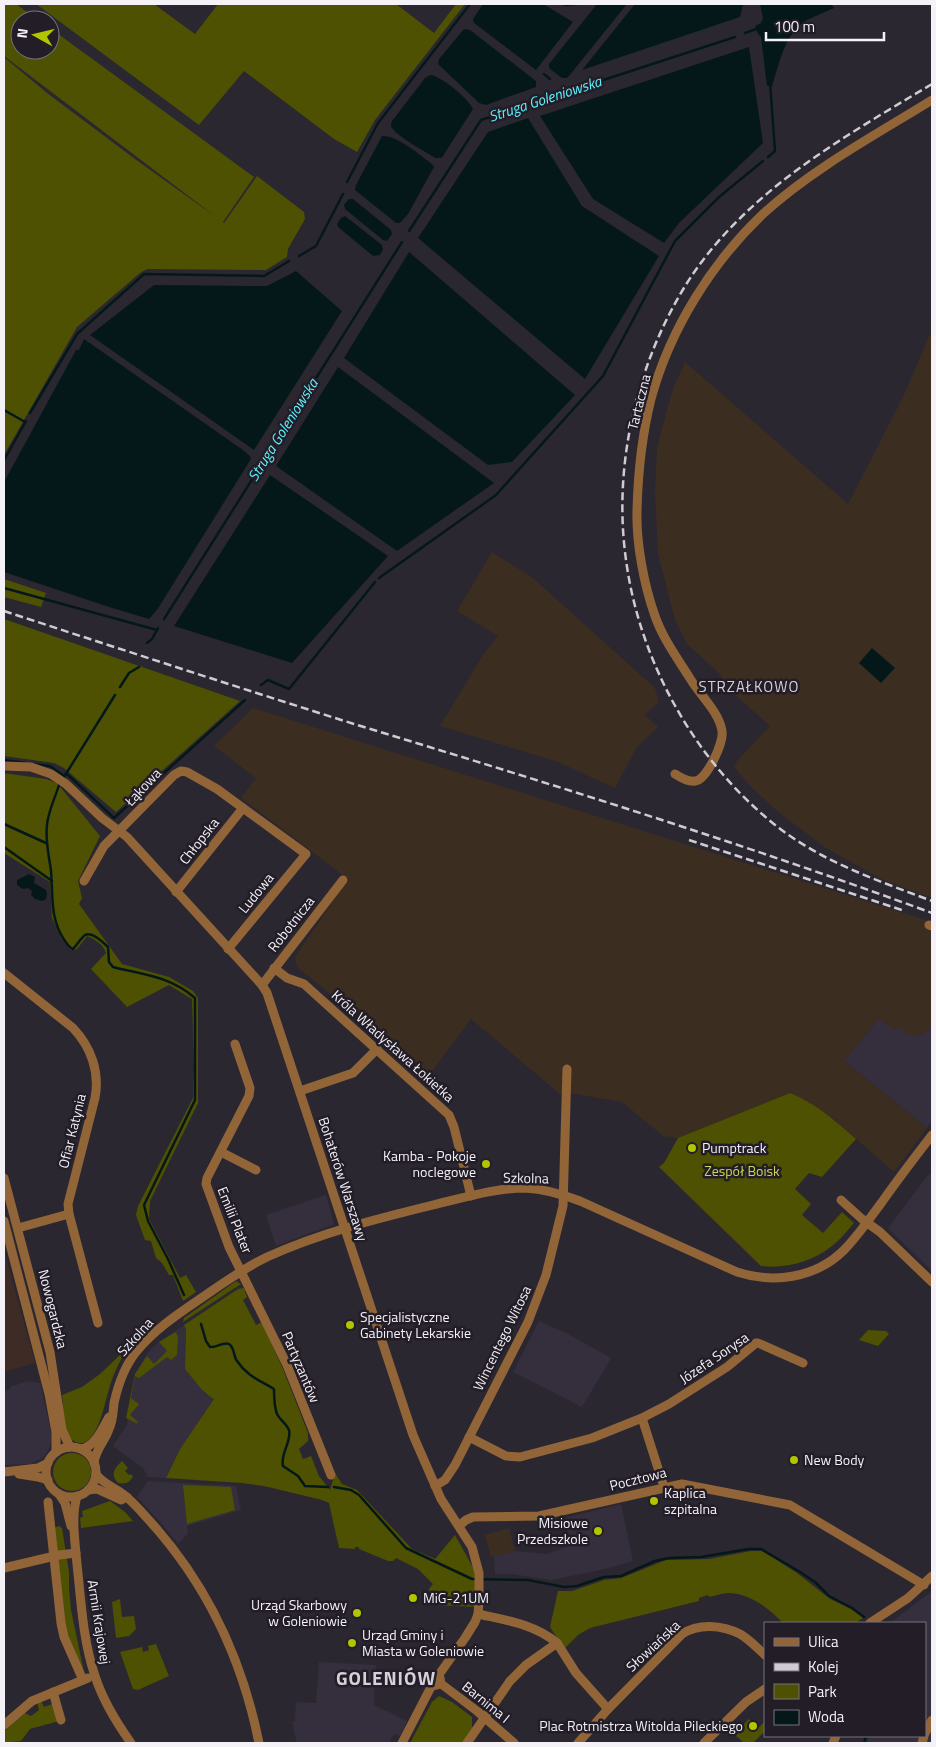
<svg xmlns="http://www.w3.org/2000/svg" width="936" height="1747" font-family="'Titillium Web',sans-serif">
<style>
.built{fill:#352e3d}
.industrial{fill:#3c2d21}
.medical{fill:#3e2b26}
.green{fill:#4d5101}
.water{fill:#051819}
.lines{fill:none;stroke-linecap:round;stroke-linejoin:round}
.stream{stroke:#051819;stroke-width:2.5}
.minor{stroke:#926538;stroke-width:9}
.rail{stroke:#cecbd2;stroke-width:2.5;stroke-dasharray:8 4;stroke-linecap:butt}
.poi-dot{fill:#b1c500;stroke:#221d27;stroke-width:2}
.labels{text-anchor:middle;stroke-width:5;stroke-linejoin:round;paint-order:stroke}
.street-label{font-size:14px;fill:#f4f1f7;stroke:#221d27}
.poi-label{font-size:14px;fill:#f4f1f7;stroke:#221d27;text-anchor:start}
.park-label{font-size:14px;fill:#ccd64e;stroke:#221d27}
.water-label{font-size:15px;font-style:italic;fill:#5ef3fe;stroke:#221d27}
.neighbourhood-label{font-size:15px;letter-spacing:1px;fill:#d6d0dd;stroke:#221d27}
.district-label{font-size:19px;font-weight:bold;letter-spacing:1px;fill:#d6d0dd;stroke:#221d27}
</style>
<rect width="100%" height="100%" fill="#2b2730"/>
<!-- built -->
<g class="built">
<polygon points="879,1018 895,1030 898,1027 927,1031 932,1025 932,1121 927,1128 844,1061"/>
<polygon points="932,1173 932,1271 888,1228 928,1175"/>
<polygon points="326,1195 334,1224 276,1246 266,1215"/>
<polygon points="539,1321 568,1334 611,1358 582,1407 513,1372"/>
<polygon points="184,1325 186,1330 185,1369 198,1382 206,1395 214,1399 180,1449 166,1478 148,1477 143,1468 113,1446 127,1425 135,1374 148,1352 160,1341"/>
<polygon points="28,1381 40,1383 52,1436 50,1447 43,1458 30,1464 4,1465 4,1391 10,1389 10,1387"/>
<polygon points="148,1481 236,1486 241,1510 187,1526 188,1533 178,1544 162,1524 137,1497"/>
<polygon points="621,1504 633,1561 605,1569 551,1580 511,1574 495,1574 494,1556 515,1551 547,1554 571,1545 565,1518"/>
<polygon points="932,1591 932,1743 867,1743 870,1736 925,1736 925,1623 890,1623"/>
<polygon points="319,1662 376,1665 374,1705 407,1721 400,1736 394,1734 389,1743 297,1743 292,1722 295,1721 296,1702 316,1703"/>
</g>
<!-- industrial -->
<g class="industrial">
<polygon points="930,334 932,335 932,898 881,879 826,848 777,811 750,786 734,767 737,763 736,762 770,726 732,692 718,672 687,644 675,620 658,553 655,492 657,449 661,432 673,389 685,362 848,504 903,397"/>
<polygon points="492,552 533,578 655,688 659,702 645,715 658,727 637,747 615,788 558,762 440,726 483,655 498,636 457,611"/>
<polygon points="253,708 932,922 932,1025 927,1031 919,1036 911,1035 898,1027 895,1030 879,1018 844,1061 927,1128 894,1172 830,1116 790,1093 678,1138 663,1136 622,1102 576,1094 560,1094 471,1019 430,1074 297,967 295,957 348,879 241,798 256,778 214,746"/>
<polygon points="509,1528 515,1551 491,1557 485,1535"/>
</g>
<!-- medical -->
<polygon class="medical" points="4,1251 35,1363 4,1372"/>
<!-- green -->
<g class="green">
<polygon points="4,4 16,4 38,20 20,20 20,50 50,50 50,28 254,177 223,222 224,223 257,176 304,212 305,219 288,249 287,257 266,270 147,269 140,273 77,327 4,455 4,57 47,93 135,159 216,217 4,56"/>
<polygon points="36,4 154,4 195,34 218,4 396,4 434,33 456,4 465,4 375,120 357,152 334,139 244,71 199,125"/>
<polygon points="4,579 46,593 41,607 4,597"/>
<polygon points="4,619 240,701 116,812 64,768 54,763 4,756"/>
<path d="M4 773 46 779 57 783 100 836 78 881 82 898 79 904 122 964 169 977 193 991 198 998V1103L150 1201 149 1219 180 1278 186 1275 196 1292 183 1301 173 1275H169L162 1263 156 1258 151 1241 145 1240 136 1215 138 1206 193 1098 194 1066 192 999 169 985 127 1007 91 969 106 953C103 944 96 940 87 936L77 949 71 950 61 938 52 918 50 882 4 853Z"/>
<path d="M790 1093C818 1105 833 1119 856 1139L822 1177 809 1173 795 1189 811 1204 802 1215 823 1233 842 1212 854 1223C847 1231 840 1240 832 1246 812 1262 785 1269 761 1266L659 1167 664 1163 678 1138Z"/>
<polygon points="236,1281 241,1284 183,1322 184,1318"/>
<path d="M244 1288 247 1297 243 1300 256 1325 262 1322 283 1369 308 1433V1441L299 1449 303 1459 311 1456 319 1476 330 1490 335 1473 342 1484 357 1490 412 1549 435 1559 455 1535 475 1571 477 1607 434 1605 429 1589 433 1584 418 1569 396 1558 393 1561H388L359 1549V1547H355V1549L339 1548 329 1503 322 1500 264 1486 242 1483 166 1478 180 1449 214 1399C202 1393 194 1379 185 1369L186 1330 184 1325 238 1289Z"/>
<polygon points="868,1330 886,1331 889,1334 878,1346 859,1340"/>
<polygon points="176,1332 178,1337 177,1355 171,1360 167,1357 139,1378 135,1376 131,1398 139,1404 130,1415 137,1421 138,1424 126,1418 135,1374 147,1356 154,1364 167,1351 159,1342"/>
<path d="M121 1352 123 1356C116 1368 111 1380 108 1393 104 1405 97 1446 79 1443 61 1440 64 1409 62 1395L82 1387 100 1374 120 1355Z"/>
<circle cx="72" cy="1472" r="19"/>
<path d="M122 1461 128 1468 125 1471 129 1475 131 1474 133 1477C129 1483 126 1484 118 1483 110 1475 114 1468 122 1461Z"/>
<polygon points="183,1485 231,1487 235,1510 187,1524"/>
<polygon points="110,1501 125,1512 133,1521 81,1528 80,1518 83,1517 82,1511"/>
<polygon points="59,1526 62,1528 69,1572 69,1588 71,1610 84,1672 66,1635 54,1528"/>
<path d="M751 1551H762L772 1557 797 1573 830 1599 853 1610 863 1618 855 1623H783C770 1609 749 1593 728 1593 722 1593 715 1596 709 1597L708 1595 699 1598V1601L590 1628 578 1635 564 1649 550 1627 558 1591H572L604 1580 621 1578 666 1560 709 1559Z"/>
<polygon points="120,1599 122,1617 134,1616 136,1629 129,1636 116,1638 112,1602"/>
<polygon points="156,1644 169,1676 138,1690 133,1689 120,1652 142,1647 143,1652 149,1650 148,1646"/>
<polygon points="439,1696 452,1702 472,1717 472,1727 474,1728 464,1743 410,1743 432,1702"/>
<polygon points="41,1700 44,1707 55,1703 59,1721 30,1729 21,1741 4,1743 4,1731 25,1713 31,1716 39,1710 37,1702"/>
<polygon points="749,1719 758,1728 763,1723 765,1724 765,1731 753,1743 744,1743 734,1734"/>
</g>
<!-- water -->
<g class="water">
<polygon points="483,4 543,4 573,22 536,70 474,23 473,19"/>
<polygon points="597,4 627,4 569,76 567,78 562,78 549,68 549,64"/>
<polygon points="635,4 743,4 740,17 582,70"/>
<path d="M760 4H831L834 8C826 12 817 15 809 19 785 31 780 62 772 86H767L761 37 758 34 755 26 761 23 763 18Z"/>
<polygon points="464,29 470,30 536,81 536,87 486,105 479,103 438,64 439,59"/>
<polygon points="749,47 763,143 679,223 664,243 593,199 540,116"/>
<path d="M430 75C440 75 469 99 473 109L443 156 441 158H435C425 151 399 138 393 129 390 126 391 125 392 121L425 78Z"/>
<polygon points="528,118 582,206 659,256 585,379 418,238 488,132"/>
<path d="M382 136C397 135 420 155 432 164L434 167 408 214 400 223H396L355 190 356 185Z"/>
<polygon points="349,199 353,199 391,230 392,234 387,241 383,240 345,209 344,205"/>
<polygon points="345,216 382,245 383,249 380,255 373,256 338,227 337,224 341,218"/>
<polygon points="409,252 575,395 512,462 488,465 344,358"/>
<polygon points="296,271 342,311 254,450 90,335 154,285 267,286"/>
<polygon points="84,339 243,450 250,456 251,459 157,610 149,619 109,607 4,572 4,482 76,350 79,350"/>
<polygon points="338,367 494,483 397,551 276,466"/>
<polygon points="270,475 388,556 292,663 174,626"/>
<polygon points="872,648 895,668 881,683 859,663"/>
<polygon points="29,874 35,877 34,883 46,890 47,894 46,899 42,901 35,899 31,895 32,891 28,888 23,889 17,885 17,880"/>
</g>
<g class="lines">
<!-- stream -->
<g class="stream">
<polyline points="563,4 566,5 577,4"/>
<polyline points="745,33 759,28"/>
<polyline points="544,74 550,79"/>
<polyline points="768,157 775,151 770,82"/>
<polyline points="347,182 378,123 470,4"/>
<polyline points="409,231 481,120 735,37"/>
<polyline points="299,256 316,246 343,194"/>
<polyline points="4,410 25,422"/>
<polyline points="30,413 77,334 144,274 264,276 289,261"/>
<polyline points="4,460 26,421"/>
<polyline points="379,578 496,495 603,376 675,241 719,197 763,161"/>
<polyline points="4,588 157,630"/>
<polyline points="164,619 402,242"/>
<polyline points="147,643 152,639 158,628"/>
<polyline points="261,685 268,680 289,689 375,582"/>
<polyline points="120,687 129,673 139,667"/>
<polyline points="4,760 25,763"/>
<polyline points="33,764 50,766 64,776"/>
<polyline points="66,773 114,818 245,700"/>
<polyline points="64,777 115,695"/>
<path d="M59 785C55 798 48 812 47 825 45 841 49 855 51 871 53 895 50 917 63 938 66 942 68 947 73 949 77 945 81 938 85 935 92 931 103 942 108 947L109 962 113 967C145 975 169 976 195 998V1100L144 1205 148 1221 168 1259 184 1295"/>
<polyline points="4,824 46,843"/>
<polyline points="4,847 52,881"/>
<path d="M201 1324 206 1341 210 1347C217 1348 223 1341 229 1344 235 1348 233 1356 237 1361 247 1376 259 1380 274 1389 274 1397 274 1406 277 1414 280 1420 286 1423 289 1430 292 1442 280 1453 283 1466L298 1476 305 1486 328 1487"/>
<polyline points="334,1487 351,1490 359,1495 406,1548 472,1579 528,1580 564,1587 577,1586 604,1577 621,1576 655,1561 669,1558 701,1557 749,1549 761,1549 800,1572 815,1582 829,1596 852,1608 864,1617"/>
<polyline points="864,1743 866,1736"/>
</g>
<!-- minor -->
<g class="minor">
<polyline points="4,766 31,767 51,774 66,784 102,818 127,837 262,985 267,993 413,1435 441,1499 472,1547 479,1573 479,1601 478,1614 475,1622 465,1638 438,1676"/>
<path d="M675 774C681 778 688 782 695 781 707 780 724 742 722 731 719 712 700 695 691 680 678 659 663 639 655 616 644 585 636 543 637 510 638 473 642 435 651 399 670 329 712 262 764 213 812 169 877 134 932 100"/>
<polyline points="84,881 104,846 174,775 181,771 187,772 217,789 306,854 228,949"/>
<polyline points="176,892 243,808"/>
<polyline points="929,925 932,926"/>
<polyline points="274,968 287,978 304,984 449,1115 454,1127 471,1196"/>
<path d="M4 973 73 1028C91 1047 100 1072 95 1098L68 1204 69 1214 98 1323"/>
<polyline points="262,985 343,880"/>
<polyline points="235,1044 250,1088 249,1096 207,1178 206,1184 229,1247 287,1365 331,1475"/>
<polyline points="300,1091 353,1073 377,1049"/>
<polyline points="221,1152 256,1170"/>
<polyline points="4,1178 50,1352 62,1430 70,1447"/>
<polyline points="841,1200 862,1219 880,1232 932,1282"/>
<polyline points="4,1221 49,1394 56,1432 56,1452"/>
<polyline points="18,1228 69,1214"/>
<polyline points="642,1418 664,1487"/>
<polyline points="469,1437 506,1456 520,1457 592,1438 642,1418 669,1404 727,1367 756,1343 758,1343 803,1363"/>
<circle cx="71" cy="1472" r="25"/>
<path d="M81 1449C96 1446 102 1429 109 1417"/>
<path d="M94 1463C95 1450 105 1441 109 1429 113 1421 113 1412 114 1403 118 1385 124 1367 136 1352 153 1331 175 1316 197 1301 219 1286 242 1269 267 1257 320 1233 376 1219 433 1205 463 1198 494 1188 525 1188 545 1189 562 1194 580 1201L737 1272C774 1284 816 1278 844 1250 858 1236 870 1218 882 1202 898 1179 915 1157 932 1135"/>
<polyline points="4,1472 38,1468 48,1463"/>
<polyline points="19,1474 38,1477 48,1480"/>
<path d="M96 1474C103 1484 114 1487 123 1494 132 1501 140 1510 147 1518 207 1583 242 1658 259 1743"/>
<polyline points="435,1486 445,1480 455,1465 528,1322 546,1275 563,1206 567,1069"/>
<polyline points="88,1490 97,1489 121,1500 127,1497"/>
<polyline points="59,1494 65,1503 71,1526"/>
<path d="M77 1496C71 1517 75 1542 77 1564 81 1601 83 1641 95 1676 103 1701 116 1722 131 1743"/>
<polyline points="48,1502 61,1623 64,1637 83,1680"/>
<polyline points="459,1526 466,1520 473,1517 539,1516 682,1484 790,1505 924,1585"/>
<polyline points="4,1568 59,1555 76,1553"/>
<path d="M478 1614C505 1620 535 1624 557 1643L576 1673 608 1709"/>
<polyline points="870,1623 908,1598 932,1576"/>
<circle cx="435" cy="1680" r="5.5"/>
<polyline points="440,1683 477,1711 514,1743"/>
<polyline points="53,1692 61,1720"/>
<polyline points="4,1725 32,1701 88,1678"/>
<polyline points="925,1733 932,1720"/>
<polyline points="402,1743 432,1685"/>
<polyline points="467,1743 510,1681 526,1665 557,1643"/>
<path d="M578 1743 608 1709 682 1634C699 1623 722 1625 740 1634 749 1639 757 1648 765 1655"/>
<polyline points="704,1743 746,1702 765,1689"/>
<polyline points="833,1743 836,1736"/>
<polyline points="922,1743 924,1736"/>
</g>
<!-- rail -->
<g class="rail">
<path d="M932 84C842 138 745 192 687 283 638 361 614 460 625 552 637 658 694 762 779 828 825 863 879 881 932 901"/>
<path d="M4 611C120 649 237 687 354 724 548 783 742 843 932 913"/>
<polyline points="689,840 905,911"/>
</g>
</g>
<!-- markers -->
<g class="poi-dot">
<circle cx="692" cy="1148" r="5"/>
<circle cx="486" cy="1164" r="5"/>
<circle cx="350" cy="1325" r="5"/>
<circle cx="794" cy="1460" r="5"/>
<circle cx="654" cy="1501" r="5"/>
<circle cx="598" cy="1531" r="5"/>
<circle cx="413" cy="1598" r="5"/>
<circle cx="357" cy="1613" r="5"/>
<circle cx="352" cy="1643" r="5"/>
<circle cx="753" cy="1726" r="5"/>
</g>
<g class="labels">
<!-- street labels -->
<g class="street-label">
<text transform="translate(639 402) rotate(-76)" y="5">Tartaczna</text>
<text transform="translate(143 787) rotate(-47)" y="5">Łąkowa</text>
<text transform="translate(199 841) rotate(-52)" y="5">Chłopska</text>
<text transform="translate(256 893) rotate(-51)" y="5">Ludowa</text>
<text transform="translate(291 924) rotate(-52)" y="5">Robotnicza</text>
<text transform="translate(393 1046) rotate(42)" y="5">Króla Władysława Łokietka</text>
<text transform="translate(72 1131) rotate(-76)" y="5">Ofiar Katynia</text>
<text transform="translate(526 1178) rotate(1)" y="5">Szkolna</text>
<text transform="translate(343 1179) rotate(72)" y="5">Bohaterów Warszawy</text>
<text transform="translate(235 1220) rotate(68)" y="5">Emilii Plater</text>
<text transform="translate(53 1309) rotate(76)" y="5">Nowogardzka</text>
<text transform="translate(135 1337) rotate(-48)" y="5">Szkolna</text>
<text transform="translate(502 1338) rotate(-64)" y="5">Wincentego Witosa</text>
<text transform="translate(714 1358) rotate(-34)" y="5">Józefa Sorysa</text>
<text transform="translate(301 1367) rotate(67)" y="5">Partyzantów</text>
<text transform="translate(638 1479) rotate(-14)" y="5">Pocztowa</text>
<text transform="translate(99 1622) rotate(81)" y="5">Armii Krajowej</text>
<text transform="translate(653 1646) rotate(-43)" y="5">Słowiańska</text>
<text transform="translate(486 1702) rotate(39)" y="5">Barnima I</text>
</g>
<!-- poi labels -->
<g class="poi-label">
<text x="702" y="1153">Pumptrack</text>
<text x="476" y="1161" text-anchor="end">Kamba - Pokoje<tspan x="476" dy="16">noclegowe</tspan></text>
<text x="360" y="1322">Specjalistyczne<tspan x="360" dy="16">Gabinety Lekarskie</tspan></text>
<text x="804" y="1465">New Body</text>
<text x="664" y="1498">Kaplica<tspan x="664" dy="16">szpitalna</tspan></text>
<text x="588" y="1528" text-anchor="end">Misiowe<tspan x="588" dy="16">Przedszkole</tspan></text>
<text x="423" y="1603">MiG-21UM</text>
<text x="347" y="1610" text-anchor="end">Urząd Skarbowy<tspan x="347" dy="16">w Goleniowie</tspan></text>
<text x="362" y="1640">Urząd Gminy i<tspan x="362" dy="16">Miasta w Goleniowie</tspan></text>
<text x="743" y="1731" text-anchor="end">Plac Rotmistrza Witolda Pileckiego</text>
</g>
<!-- park labels -->
<g class="park-label">
<text x="742" y="1176">Zespół Boisk</text>
</g>
<!-- water labels -->
<g class="water-label">
<text transform="translate(545 99) rotate(-18)" y="5">Struga Goleniowska</text>
<text transform="translate(283 430) rotate(-58)" y="5">Struga Goleniowska</text>
</g>
<!-- neighbourhood labels -->
<g class="neighbourhood-label">
<text x="749" y="692">STRZAŁKOWO</text>
</g>
<!-- district labels -->
<g class="district-label">
<text x="386" y="1685">GOLENIÓW</text>
</g>
</g>
<!-- border -->
<rect width="936" height="1747" fill="none" stroke="#f4f1f7" stroke-width="10"/>
<!-- legend -->
<rect x="764" y="1622" width="162" height="115" fill="#221d27" stroke="#76727a"/>
<rect x="774" y="1638" width="25" height="8" fill="#926538" stroke="#76727a"/>
<text x="808" y="1647" font-size="15" fill="#f4f1f7">Ulica</text>
<rect x="774" y="1663" width="25" height="8" fill="#cecbd2" stroke="#76727a"/>
<text x="808" y="1672" font-size="15" fill="#f4f1f7">Kolej</text>
<rect x="774" y="1684" width="25" height="15" fill="#4d5101" stroke="#76727a"/>
<text x="808" y="1697" font-size="15" fill="#f4f1f7">Park</text>
<rect x="774" y="1710" width="25" height="15" fill="#051819" stroke="#76727a"/>
<text x="808" y="1722" font-size="15" fill="#f4f1f7">Woda</text>
<!-- north arrow -->
<g transform="translate(35 35) rotate(278)"><circle r="24" fill="#221d27" stroke="#76727a"/>
<path d="M0-4L9 19L0 12L-9 19Z" fill="#b1c500"/>
<text y="-8" font-size="14" font-weight="bold" text-anchor="middle" fill="#f4f1f7">N</text>
</g>
<!-- scale -->
<path d="M766 32v8h118v-8" fill="none" stroke="#f4f1f7" stroke-width="2.5"/>
<text x="774" y="32" font-size="15" fill="#f4f1f7" stroke="#221d27" stroke-width="4" paint-order="stroke">100 m</text>
</svg>
